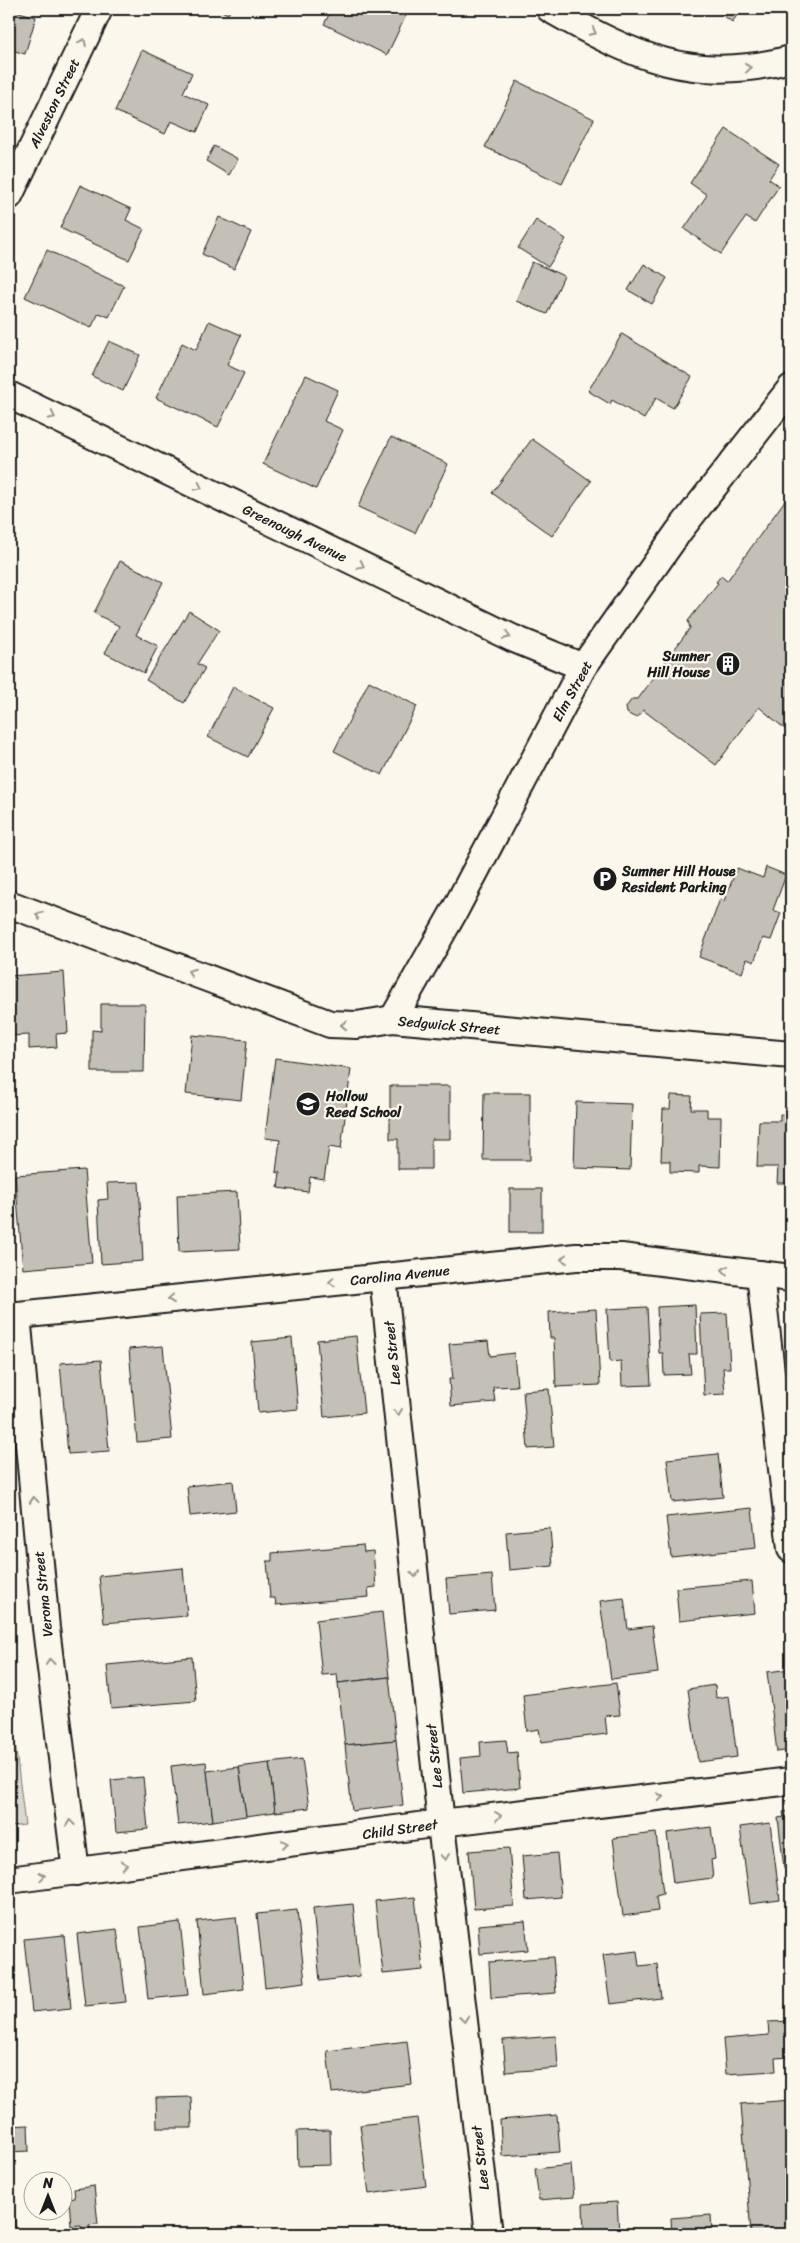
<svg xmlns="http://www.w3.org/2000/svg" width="800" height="2243" font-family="Sriracha,sans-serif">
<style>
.green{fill:#dad7ce;stroke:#7b7a75}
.building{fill:#c3c0b8;stroke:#1c1c1c}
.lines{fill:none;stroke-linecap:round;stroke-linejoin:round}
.street-casing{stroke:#1c1c1c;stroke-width:30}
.street{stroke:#fbf7ec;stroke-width:26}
.oneway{stroke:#97948e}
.labels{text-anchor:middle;stroke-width:4.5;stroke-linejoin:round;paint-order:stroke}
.street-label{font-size:14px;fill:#1c1c1c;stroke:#fbf7ec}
.poi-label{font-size:14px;font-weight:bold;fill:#1c1c1c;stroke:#fbf7ec;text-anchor:start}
</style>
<rect width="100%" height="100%" fill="#fbf7ec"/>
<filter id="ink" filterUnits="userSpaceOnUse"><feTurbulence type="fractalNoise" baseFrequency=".02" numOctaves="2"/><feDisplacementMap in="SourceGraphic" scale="10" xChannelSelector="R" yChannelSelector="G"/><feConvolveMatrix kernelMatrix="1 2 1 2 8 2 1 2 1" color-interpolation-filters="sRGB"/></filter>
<g filter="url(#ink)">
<!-- green -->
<polygon class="green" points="9,1693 25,1825 9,1827"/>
<!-- building -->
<g class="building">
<polygon points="9,9 36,17 25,54 9,49"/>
<polygon points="217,9 231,9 228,14"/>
<polygon points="332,9 409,9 387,55 324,24"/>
<polygon points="715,9 742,9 732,22"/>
<polygon points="142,50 192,73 183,93 209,105 197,132 171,121 165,134 115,111"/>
<polygon points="517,81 594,119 562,184 485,147"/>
<polygon points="726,129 779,164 769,179 779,186 755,223 746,217 721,254 684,229 707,195 690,183"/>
<polygon points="214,146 238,159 229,175 206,161"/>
<polygon points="80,185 131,209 126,220 144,229 129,260 60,228"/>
<polygon points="219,217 251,232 234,269 202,254"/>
<polygon points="536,220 566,239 548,267 518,248"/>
<polygon points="47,250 124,286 109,317 99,313 91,328 25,297"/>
<polygon points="532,262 564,276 547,314 516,301"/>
<polygon points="644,264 667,278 652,304 628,290"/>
<polygon points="209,321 241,335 227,365 244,373 218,427 156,398 182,343 196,350"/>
<polygon points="622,334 692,377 673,408 656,398 644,419 612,400 610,404 588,391"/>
<polygon points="109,341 140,355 123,391 92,376"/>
<polygon points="306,375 338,390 324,421 343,430 316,489 263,464"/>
<polygon points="391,437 448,464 415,533 358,507"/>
<polygon points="532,439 591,481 552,536 492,493"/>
<polygon points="791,492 791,734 759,707 716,765 643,710 639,716 634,717 627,713 626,707 632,699 638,699 690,628 688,621 718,583 716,582 721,576 727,581"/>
<polygon points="120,561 163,582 136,635 158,646 144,673 105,653 119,626 94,613"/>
<polygon points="189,611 219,630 197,664 205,668 184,703 146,680"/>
<polygon points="369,681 417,706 382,775 334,751"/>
<polygon points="233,687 274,708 248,757 208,737"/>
<polygon points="766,867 786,875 773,910 781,913 771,940 763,938 754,962 747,959 742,973 699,957 720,899 724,901 737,868 763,878"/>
<polygon points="64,972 68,1033 56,1034 57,1047 29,1049 29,1035 9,1036 9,976"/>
<polygon points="101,1004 145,1004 144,1072 92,1072 92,1030 101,1031"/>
<polygon points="192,1035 247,1040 241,1100 186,1094"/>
<polygon points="275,1058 351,1069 341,1149 329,1147 324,1179 310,1177 308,1192 278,1188 280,1173 276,1172 280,1140 265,1138"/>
<polygon points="390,1086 450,1086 450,1139 431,1139 431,1169 398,1169 398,1139 390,1139"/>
<polygon points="484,1093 530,1093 530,1160 483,1160"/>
<polygon points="671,1095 692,1096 691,1109 707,1109 707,1117 721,1117 720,1167 699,1166 699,1173 670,1172 670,1161 661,1161 663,1109 670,1109"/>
<polygon points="576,1102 632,1104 630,1170 574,1168"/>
<polygon points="780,1114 791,1115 791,1183 777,1183 778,1167 757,1167 759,1121 780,1121"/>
<polygon points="84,1170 92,1263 23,1269 15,1175"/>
<polygon points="139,1182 143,1261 101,1264 98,1200 108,1199 107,1183"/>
<rect x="510" y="1189" width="32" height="43"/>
<polygon points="237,1192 240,1249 179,1252 177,1195"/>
<polygon points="695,1305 697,1354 689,1354 691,1374 664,1375 663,1353 659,1353 657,1307"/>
<polygon points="647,1307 651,1385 622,1386 621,1361 610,1362 607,1309"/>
<polygon points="596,1309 600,1385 556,1387 554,1338 550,1338 549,1312"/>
<polygon points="727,1313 730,1368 723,1368 725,1394 704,1395 700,1314"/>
<polygon points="356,1336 364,1413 324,1417 317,1340"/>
<polygon points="292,1338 298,1409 258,1413 252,1342"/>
<polygon points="488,1341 490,1356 514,1353 517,1386 493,1387 495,1402 451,1406 449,1379 453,1379 449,1344"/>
<polygon points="163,1346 172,1439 137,1442 129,1349"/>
<polygon points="101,1360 109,1451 68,1454 60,1363"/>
<polygon points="549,1389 554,1447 528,1449 523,1391"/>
<polygon points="718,1454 723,1497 672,1502 667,1459"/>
<polygon points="233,1481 236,1511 190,1516 187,1486"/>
<polygon points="752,1508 756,1548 671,1557 666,1517"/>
<polygon points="550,1528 553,1566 509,1570 506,1532"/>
<polygon points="363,1545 364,1552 373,1551 376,1587 368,1588 369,1597 276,1605 275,1598 270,1598 267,1561 272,1561 272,1553"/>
<polygon points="183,1568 187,1616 104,1623 99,1576"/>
<polygon points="492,1575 495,1610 449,1614 446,1579"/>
<polygon points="752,1581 755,1613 679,1621 676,1588"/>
<polygon points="624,1598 628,1629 652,1626 658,1673 611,1679 600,1601"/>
<polygon points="382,1612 389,1677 338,1683 337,1674 322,1675 316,1620"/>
<polygon points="192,1657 196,1701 111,1708 107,1665"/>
<polygon points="791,1669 791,1750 777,1752 767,1672"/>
<polygon points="389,1677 396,1740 345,1745 338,1683"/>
<polygon points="616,1683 620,1715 605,1716 607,1734 541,1742 539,1729 527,1731 523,1695"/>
<polygon points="715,1685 716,1698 729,1696 737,1757 698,1762 688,1689"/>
<polygon points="396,1740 403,1805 352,1811 345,1745"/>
<polygon points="506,1740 508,1753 517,1752 520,1788 463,1793 460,1758 481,1756 480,1742"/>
<polygon points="302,1759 309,1808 275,1812 269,1763"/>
<polygon points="206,1762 213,1821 178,1825 171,1766"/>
<polygon points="269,1763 275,1812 246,1816 239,1767"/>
<polygon points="239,1767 246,1816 213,1821 207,1771"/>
<polygon points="143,1777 148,1829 116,1832 111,1780"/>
<polygon points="791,1811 791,1877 789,1877 787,1868 784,1868 778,1818 784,1817 783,1812"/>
<polygon points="770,1823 780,1900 750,1904 740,1827"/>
<polygon points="711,1827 715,1859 711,1860 713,1878 673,1883 667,1833"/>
<polygon points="656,1833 663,1894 656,1896 658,1911 623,1916 613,1838"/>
<polygon points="509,1848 514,1906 474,1909 469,1851"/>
<polygon points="557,1853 561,1897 526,1900 522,1856"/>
<polygon points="415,1897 423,1970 383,1974 375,1901"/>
<polygon points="353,1904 360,1976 320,1981 313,1908"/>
<polygon points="297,1910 305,1982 265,1987 257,1914"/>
<polygon points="236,1917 244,1989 204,1994 197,1921"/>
<polygon points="525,1921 528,1950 480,1954 478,1925"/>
<polygon points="180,1922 188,1995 148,1999 140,1927"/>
<polygon points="117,1929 126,2002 85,2006 77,1934"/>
<polygon points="64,1935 71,2008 32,2012 24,1939"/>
<polygon points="637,1951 639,1966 657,1964 661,1998 610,2004 603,1955"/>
<polygon points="553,1957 556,1993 491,1998 489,1962"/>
<polygon points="791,2021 791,2057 775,2058 776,2071 726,2074 723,2039 769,2035 768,2022"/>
<polygon points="556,2036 558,2068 506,2072 503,2040"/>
<polygon points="407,2041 412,2084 332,2093 327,2051"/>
<polygon points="191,2097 192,2128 157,2128 156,2098"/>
<polygon points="791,2100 791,2179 787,2179 791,2234 751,2234 741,2104"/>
<polygon points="557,2115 560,2152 502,2156 500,2120"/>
<polygon points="417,2118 426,2186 369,2194 360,2125"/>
<polygon points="28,2125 29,2151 9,2152 9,2126"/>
<polygon points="330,2130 331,2165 298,2166 297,2131"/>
<polygon points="571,2165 574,2197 539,2200 535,2169"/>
<polygon points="94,2186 98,2224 89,2225 90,2230 82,2231 81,2225 71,2226 69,2199 75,2198 74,2189"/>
<polygon points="9,2197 13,2197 16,2234 9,2234"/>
<polygon points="617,2202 619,2233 621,2234 584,2234 583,2204"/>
<polygon points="711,2215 712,2234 672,2234 671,2218"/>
</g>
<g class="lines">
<defs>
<g id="street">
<path d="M550 9C634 57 694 85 791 59"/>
<polyline points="9,196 99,9"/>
<polyline points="9,395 512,638 583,667"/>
<polyline points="9,904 330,1024 357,1025 393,1019 791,1055"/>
<polyline points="393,1019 455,910 583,667 679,531 791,388"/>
<polyline points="760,1274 791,1549"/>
<polyline points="383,1277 443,1842 489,2234"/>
<polyline points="17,1315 46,1628 76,1872"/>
<polyline points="9,1316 576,1257 621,1257 791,1278"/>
<polyline points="9,1880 441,1823 791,1781"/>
</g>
</defs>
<!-- street casing -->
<use href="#street" class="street-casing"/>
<!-- street -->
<use href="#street" class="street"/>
</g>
<!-- one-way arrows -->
<defs><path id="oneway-chevron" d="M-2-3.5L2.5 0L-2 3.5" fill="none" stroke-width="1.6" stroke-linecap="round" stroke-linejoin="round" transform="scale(1.25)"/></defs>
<g class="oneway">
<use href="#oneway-chevron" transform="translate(593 32) rotate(28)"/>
<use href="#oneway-chevron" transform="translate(83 42) rotate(-64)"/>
<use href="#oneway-chevron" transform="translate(748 68) rotate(-6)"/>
<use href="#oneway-chevron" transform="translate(52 416) rotate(26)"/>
<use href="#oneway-chevron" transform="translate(199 487) rotate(26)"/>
<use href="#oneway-chevron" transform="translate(361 565) rotate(26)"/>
<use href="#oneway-chevron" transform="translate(507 636) rotate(25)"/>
<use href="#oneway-chevron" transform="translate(39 915) rotate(-159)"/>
<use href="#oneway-chevron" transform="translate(191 972) rotate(-159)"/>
<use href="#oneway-chevron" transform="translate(344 1025) rotate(-178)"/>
<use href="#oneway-chevron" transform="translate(564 1259) rotate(174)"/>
<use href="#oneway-chevron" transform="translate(725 1270) rotate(-173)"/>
<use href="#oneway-chevron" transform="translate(332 1282) rotate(174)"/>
<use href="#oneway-chevron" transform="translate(171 1299) rotate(174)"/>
<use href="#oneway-chevron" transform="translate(398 1412) rotate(84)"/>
<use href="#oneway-chevron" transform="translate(34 1500) rotate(-95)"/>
<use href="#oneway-chevron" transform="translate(415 1574) rotate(84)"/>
<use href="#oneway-chevron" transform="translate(50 1662) rotate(-97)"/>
<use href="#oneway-chevron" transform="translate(660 1797) rotate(-7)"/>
<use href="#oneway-chevron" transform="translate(498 1816) rotate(-7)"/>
<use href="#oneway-chevron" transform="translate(70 1823) rotate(-97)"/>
<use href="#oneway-chevron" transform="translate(285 1844) rotate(-8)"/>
<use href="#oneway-chevron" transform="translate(445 1857) rotate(83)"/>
<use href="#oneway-chevron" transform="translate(124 1865) rotate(-8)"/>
<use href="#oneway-chevron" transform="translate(42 1876) rotate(-7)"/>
<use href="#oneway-chevron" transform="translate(464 2019) rotate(83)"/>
</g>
</g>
<!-- icons -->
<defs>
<symbol id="building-disc" viewBox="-11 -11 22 22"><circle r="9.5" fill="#1c1c1c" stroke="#fbf7ec"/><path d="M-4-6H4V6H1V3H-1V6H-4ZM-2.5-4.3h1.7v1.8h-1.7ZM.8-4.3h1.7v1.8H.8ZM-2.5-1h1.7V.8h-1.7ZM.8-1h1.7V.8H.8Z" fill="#fff"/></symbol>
<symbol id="parking-disc" viewBox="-11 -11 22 22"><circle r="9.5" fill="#1c1c1c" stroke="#fbf7ec"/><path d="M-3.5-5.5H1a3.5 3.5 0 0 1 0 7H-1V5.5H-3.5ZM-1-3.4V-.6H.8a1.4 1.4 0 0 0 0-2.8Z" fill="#fff"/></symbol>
<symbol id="school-disc" viewBox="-11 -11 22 22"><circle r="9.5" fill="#1c1c1c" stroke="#fbf7ec"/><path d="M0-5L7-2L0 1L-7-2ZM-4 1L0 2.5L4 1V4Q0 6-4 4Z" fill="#fff"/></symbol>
</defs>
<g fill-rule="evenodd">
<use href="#building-disc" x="714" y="650" width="28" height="28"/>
<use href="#parking-disc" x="591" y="865" width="28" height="28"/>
<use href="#school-disc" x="294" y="1090" width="28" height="28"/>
</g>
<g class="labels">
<!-- street labels -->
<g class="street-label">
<text transform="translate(54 103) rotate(-64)" y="5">Alveston Street</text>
<text transform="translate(295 533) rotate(26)" y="5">Greenough Avenue</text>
<text transform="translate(572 691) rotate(-61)" y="5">Elm Street</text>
<text transform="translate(449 1025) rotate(5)" y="5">Sedgwick Street</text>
<text transform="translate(400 1275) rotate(-6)" y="5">Carolina Avenue</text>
<text transform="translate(392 1353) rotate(-96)" y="5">Lee Street</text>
<text transform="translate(43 1594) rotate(-96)" y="5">Verona Street</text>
<text transform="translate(434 1756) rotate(-96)" y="5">Lee Street</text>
<text transform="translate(400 1829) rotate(-8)" y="5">Child Street</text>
<text transform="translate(480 2158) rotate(-97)" y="5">Lee Street</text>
</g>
<!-- poi labels -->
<g class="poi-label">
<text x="710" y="661" text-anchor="end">Sumner<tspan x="710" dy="16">Hill House</tspan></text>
<text x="622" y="876">Sumner Hill House<tspan x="622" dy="16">Resident Parking</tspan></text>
<text x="326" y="1101">Hollow<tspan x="326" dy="16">Reed School</tspan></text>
</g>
</g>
<!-- margin -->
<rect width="800" height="2243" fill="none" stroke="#fbf7ec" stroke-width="30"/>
<rect x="15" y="15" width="770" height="2213" fill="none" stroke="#1c1c1c" stroke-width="2" filter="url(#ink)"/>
<!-- north arrow -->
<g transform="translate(48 2196)"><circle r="24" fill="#fbf7ec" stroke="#a29f99"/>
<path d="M0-4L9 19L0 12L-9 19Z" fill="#1c1c1c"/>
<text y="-8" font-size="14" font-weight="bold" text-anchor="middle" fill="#1c1c1c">N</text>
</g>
</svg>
